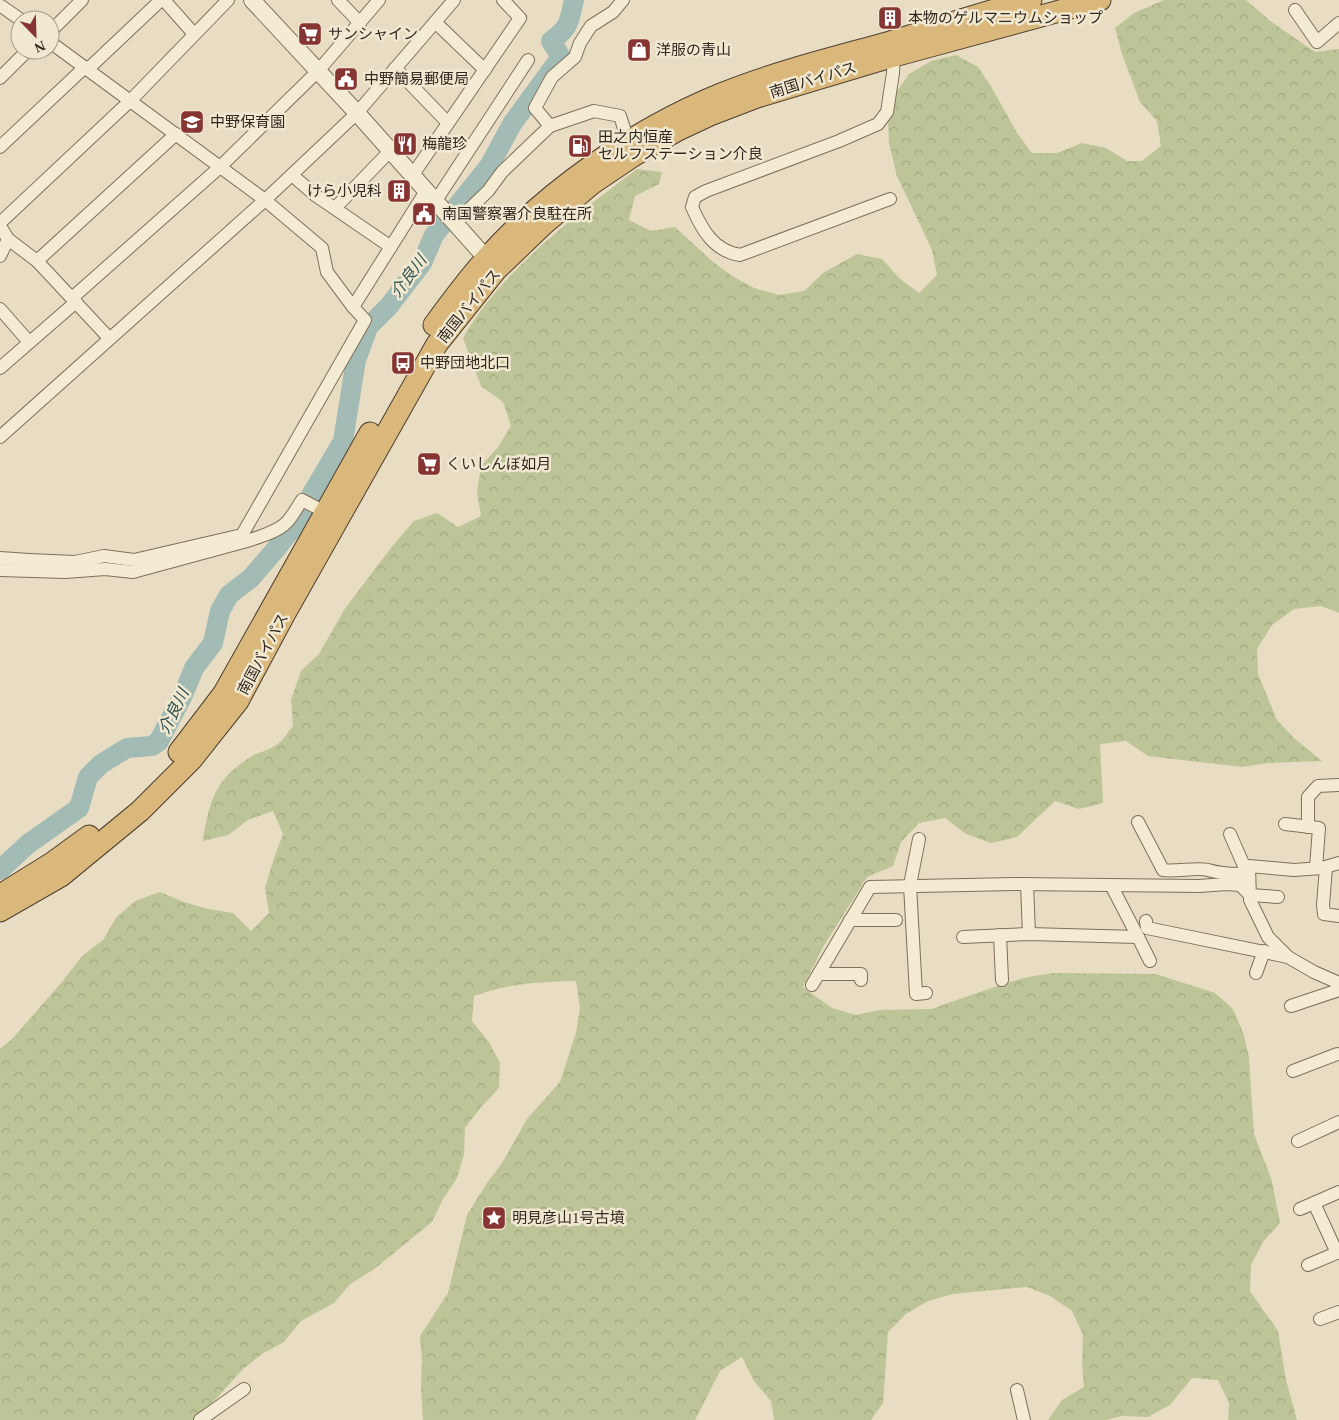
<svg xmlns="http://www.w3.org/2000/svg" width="1339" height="1420" font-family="'Times New Roman','Noto Sans JP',serif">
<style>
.forest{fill:url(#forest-crowns)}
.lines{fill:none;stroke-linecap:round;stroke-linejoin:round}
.river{stroke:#a3bbb5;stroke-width:20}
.minor-casing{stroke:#7f6f5b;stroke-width:14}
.tertiary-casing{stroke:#7f6f5b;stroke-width:18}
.trunk-casing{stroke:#4d3e2f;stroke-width:23}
.minor{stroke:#f4ebd3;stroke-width:12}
.tertiary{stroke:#f4ebd3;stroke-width:16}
.trunk{stroke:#dab87c;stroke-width:21}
.labels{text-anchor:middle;stroke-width:5;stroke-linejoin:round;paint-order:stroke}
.poi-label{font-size:15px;fill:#31271e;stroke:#f0e8d0;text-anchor:start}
.street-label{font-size:15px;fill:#31271e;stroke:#f0e8d0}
.water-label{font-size:16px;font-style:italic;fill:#2e4f4e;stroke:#f0e8d0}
</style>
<defs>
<pattern id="forest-crowns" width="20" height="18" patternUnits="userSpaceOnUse" patternTransform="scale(1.25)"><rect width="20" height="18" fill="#bdc497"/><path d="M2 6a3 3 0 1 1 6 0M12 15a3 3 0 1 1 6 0" fill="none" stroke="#a3a882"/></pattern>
</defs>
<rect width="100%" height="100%" fill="#e8ddc2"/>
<!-- forest -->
<path class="forest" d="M1164 0H1246L1273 23 1315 52 1339 49V613L1321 606 1294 609 1272 625 1257 649 1258 674 1277 720 1295 739 1322 761 1268 763 1242 767 1148 756 1126 741 1100 744 1103 803 1079 809 1055 801 1017 837 991 843 966 834 945 818 919 823 901 842 893 866 867 877 823 947 803 987 832 1008 856 1015 879 1010 931 1009 1003 984 1028 977 1053 973 1156 974 1215 993 1233 1009 1243 1032 1249 1057 1254 1134 1272 1181 1280 1223 1263 1242 1251 1265 1250 1291 1278 1331 1286 1380 1297 1420H1228L1229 1403 1218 1380 1192 1378 1170 1405 1148 1417 1122 1416 1106 1420H1048L1062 1400 1084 1387 1082 1362 1083 1335 1072 1311 1050 1296 1027 1287 953 1294 928 1301 906 1314 888 1332 883 1403 871 1420H774L771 1401 754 1381 742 1357 720 1371 695 1420H423L421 1387 422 1361 420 1336 448 1293 467 1215 487 1183 502 1163 527 1119 560 1082 576 1033 580 1008 576 981C538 982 510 983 474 996L472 1021 489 1042 500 1063 499 1088 481 1107 465 1128 464 1154 457 1178 443 1199 432 1222 373 1270 350 1284 334 1303 301 1321 284 1342 262 1354 242 1370 197 1420H0V1049L13 1038 62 982 82 956 103 940 116 918 135 901 160 892 184 902 208 909 233 913 251 931 269 913 265 888 274 858 283 834 273 811 248 820 228 835 203 841C209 800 216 777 254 755 260 752 268 750 275 746 282 742 288 732 293 726L291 700 301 671 319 654 344 610 390 549 414 521 437 513 458 527 481 516 477 492 481 466 498 447 511 426 503 402 481 386 463 338C501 271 576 215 637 169L662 172 659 184 635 196 629 220 651 231 675 227 712 261 732 276 754 288 779 295 804 291 823 273 857 254 882 259 899 278 919 293 937 275 932 250 897 176 889 143 888 118 895 94 909 74 931 61 956 55 978 67 992 88 1017 133 1032 153H1057L1082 143 1106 148 1127 161H1142L1161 146 1157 121 1140 102 1122 54 1115 28 1134 13Z"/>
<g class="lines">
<!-- river -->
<g class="river">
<path d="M310 497 343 441 356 360 368 327 389 306 422 263 434 235 490 165 512 124 561 57 551 41C570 27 569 22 574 0"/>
<polyline points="0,870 28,844 79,808 88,777 101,764 127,748 152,746 159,741 183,695 194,668 213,643 220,611 229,595 251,578 275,550 298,521 306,506"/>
</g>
<defs>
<g id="minor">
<polyline points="164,0 194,34"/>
<polyline points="338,0 360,23"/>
<polyline points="1,6 21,20"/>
<polyline points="1295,10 1317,42 1339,23"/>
<polyline points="435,22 485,70"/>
<polyline points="50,32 82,0"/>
<polyline points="395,68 448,123"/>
<polyline points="88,69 161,0"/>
<polyline points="0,78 28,50"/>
<polyline points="550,126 535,108 552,77 575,57 580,43 591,26 613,12 623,0"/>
<polyline points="0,147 85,67"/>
<polyline points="292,175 315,195 391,247"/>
<polyline points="412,176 520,18 503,0"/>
<path d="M890 199 740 255C714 251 702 230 692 207L695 197 706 191 839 141 878 124 887 112 893 73 894 51"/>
<polyline points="435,202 528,60"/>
<polyline points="335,208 390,151"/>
<polyline points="0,223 131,100 228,0"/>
<polyline points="455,223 488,191 502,172 550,126 594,111 620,116 630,147"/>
<polyline points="0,226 8,239 37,261 109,338"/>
<polyline points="0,256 8,239"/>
<polyline points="37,261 176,134"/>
<polyline points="72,298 220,167 318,71 379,0"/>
<polyline points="353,307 426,191"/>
<polyline points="0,309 29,342"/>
<polyline points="0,368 76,302"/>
<polyline points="0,437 265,200 357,113 454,0"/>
<polyline points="0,558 29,560 28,566"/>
<polyline points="29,560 75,562 104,556 134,560 242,535 365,320 353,307 327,272 322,248 265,200 50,42"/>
<path d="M0 570 65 572 105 569 133 572 247 541C259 537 277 532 286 523 293 516 297 507 302 500L325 512"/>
<path d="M1138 822 1163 870C1175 872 1198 867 1208 870 1218 873 1229 874 1240 874V885"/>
<polyline points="1285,824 1319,828 1316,868"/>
<polyline points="1308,827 1308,797 1318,786 1338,785"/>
<polyline points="1230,834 1244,866"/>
<polyline points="919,839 910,885 916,994 926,993"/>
<polyline points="1339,863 1322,868 1294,870 1249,866 1250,900 1268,937 1288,957 1314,972 1339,983"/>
<polyline points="1326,867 1323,905 1324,914 1339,916"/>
<polyline points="1027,884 1029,934"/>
<polyline points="850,920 896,920"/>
<polyline points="1146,921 1147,928 1288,957"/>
<polyline points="1000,935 1002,980"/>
<polyline points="963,937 1029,934 1138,937 1111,885"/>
<polyline points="1138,937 1150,961"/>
<polyline points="1256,973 1264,951"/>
<polyline points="819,974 861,974 861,980"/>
<polyline points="812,985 870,887 1015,884 1199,886 1227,884 1240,885 1250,895 1278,897"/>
<polyline points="1291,1006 1339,990"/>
<polyline points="1293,1071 1337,1054"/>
<polyline points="1298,1141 1339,1122"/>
<polyline points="1314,1203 1337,1253"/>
<polyline points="1300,1209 1339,1192"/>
<polyline points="1308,1265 1339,1252"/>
<polyline points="1320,1319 1339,1312"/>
<polyline points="1017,1390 1024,1420"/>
<polyline points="200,1420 244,1389"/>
</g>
<polyline id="tertiary" points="252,0 357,113 494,267"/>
<g id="trunk">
<path d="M434 325C450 303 466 281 485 260 546 191 635 129 721 94 775 72 833 58 890 42 937 28 983 12 1031 0"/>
<polyline points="179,752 224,693 370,433"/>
<polyline points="7,891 52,863 89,836"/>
<polyline points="0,911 61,876 140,811 192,759 238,701 284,615 437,344 496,270 544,224 593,183 633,156 678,130 710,115 757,97 894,56 1100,0"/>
</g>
</defs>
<!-- minor casing -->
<use href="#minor" class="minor-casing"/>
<!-- tertiary casing -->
<use href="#tertiary" class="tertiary-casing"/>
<!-- trunk casing -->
<use href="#trunk" class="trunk-casing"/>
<!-- minor -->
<use href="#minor" class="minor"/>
<!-- tertiary -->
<use href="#tertiary" class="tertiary"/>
<!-- trunk -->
<use href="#trunk" class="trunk"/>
</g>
<!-- icons -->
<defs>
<symbol id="building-square" viewBox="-11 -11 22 22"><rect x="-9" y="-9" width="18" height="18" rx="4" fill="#873533" stroke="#f0e8d0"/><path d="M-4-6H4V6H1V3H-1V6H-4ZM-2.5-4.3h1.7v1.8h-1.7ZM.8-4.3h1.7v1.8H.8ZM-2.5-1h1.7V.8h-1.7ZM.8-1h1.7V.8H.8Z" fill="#fff"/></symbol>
<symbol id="supermarket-square" viewBox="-11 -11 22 22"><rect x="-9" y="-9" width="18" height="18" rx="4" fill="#873533" stroke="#f0e8d0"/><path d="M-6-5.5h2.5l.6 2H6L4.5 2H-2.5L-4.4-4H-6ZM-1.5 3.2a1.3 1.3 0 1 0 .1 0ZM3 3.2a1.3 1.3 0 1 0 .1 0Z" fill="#fff"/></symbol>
<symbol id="shop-square" viewBox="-11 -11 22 22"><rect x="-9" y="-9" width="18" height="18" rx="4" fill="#873533" stroke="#f0e8d0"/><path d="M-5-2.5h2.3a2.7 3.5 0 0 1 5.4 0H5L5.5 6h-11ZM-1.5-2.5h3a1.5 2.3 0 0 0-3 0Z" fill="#fff"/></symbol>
<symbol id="civic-square" viewBox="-11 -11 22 22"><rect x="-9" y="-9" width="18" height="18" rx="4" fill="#873533" stroke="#f0e8d0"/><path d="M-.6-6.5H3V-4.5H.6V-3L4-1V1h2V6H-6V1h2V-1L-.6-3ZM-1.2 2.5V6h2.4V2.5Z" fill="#fff"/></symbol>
<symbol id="school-square" viewBox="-11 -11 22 22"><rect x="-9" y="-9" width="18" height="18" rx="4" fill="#873533" stroke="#f0e8d0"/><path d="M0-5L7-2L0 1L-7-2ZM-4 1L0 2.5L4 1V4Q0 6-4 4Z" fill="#fff"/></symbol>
<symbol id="restaurant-square" viewBox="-11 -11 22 22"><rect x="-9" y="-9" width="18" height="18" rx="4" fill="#873533" stroke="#f0e8d0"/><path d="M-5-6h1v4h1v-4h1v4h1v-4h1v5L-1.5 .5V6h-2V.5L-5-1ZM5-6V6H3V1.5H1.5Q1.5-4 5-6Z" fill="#fff"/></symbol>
<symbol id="fuel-square" viewBox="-11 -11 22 22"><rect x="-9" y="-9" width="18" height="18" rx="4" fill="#873533" stroke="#f0e8d0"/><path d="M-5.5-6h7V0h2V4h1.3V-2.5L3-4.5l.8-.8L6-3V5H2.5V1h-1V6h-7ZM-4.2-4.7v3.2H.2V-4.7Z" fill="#fff"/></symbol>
<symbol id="bus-square" viewBox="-11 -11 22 22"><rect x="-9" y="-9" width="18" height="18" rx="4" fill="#873533" stroke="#f0e8d0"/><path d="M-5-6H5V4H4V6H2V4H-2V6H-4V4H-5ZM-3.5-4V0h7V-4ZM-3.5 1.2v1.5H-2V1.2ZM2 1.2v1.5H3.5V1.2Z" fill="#fff"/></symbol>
<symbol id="sight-square" viewBox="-11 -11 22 22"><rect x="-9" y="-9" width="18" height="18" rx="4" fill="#873533" stroke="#f0e8d0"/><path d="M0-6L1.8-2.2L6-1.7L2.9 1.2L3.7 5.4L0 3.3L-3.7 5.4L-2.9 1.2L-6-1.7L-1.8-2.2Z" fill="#fff"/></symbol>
</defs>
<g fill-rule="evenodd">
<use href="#building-square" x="876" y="4" width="28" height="28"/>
<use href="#supermarket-square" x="296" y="20" width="28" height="28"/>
<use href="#shop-square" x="625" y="36" width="28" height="28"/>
<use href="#civic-square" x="332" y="65" width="28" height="28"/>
<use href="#school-square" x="178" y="108" width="28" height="28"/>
<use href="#restaurant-square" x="391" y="130" width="28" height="28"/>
<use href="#fuel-square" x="566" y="132" width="28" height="28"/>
<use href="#building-square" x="385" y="177" width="28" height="28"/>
<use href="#civic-square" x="410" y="200" width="28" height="28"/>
<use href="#bus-square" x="389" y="349" width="28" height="28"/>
<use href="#supermarket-square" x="415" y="450" width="28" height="28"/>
<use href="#sight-square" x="480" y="1204" width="28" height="28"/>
</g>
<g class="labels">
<!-- poi labels -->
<g class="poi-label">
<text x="908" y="23">本物のゲルマニウムショップ</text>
<text x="328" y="39">サンシャイン</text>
<text x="656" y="55">洋服の青山</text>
<text x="364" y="84">中野簡易郵便局</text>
<text x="210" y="127">中野保育園</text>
<text x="598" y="142">田之内恒産<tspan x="598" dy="17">セルフステーション介良</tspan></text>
<text x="422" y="149">梅龍珍</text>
<text x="382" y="196" text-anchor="end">けら小児科</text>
<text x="442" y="219">南国警察署介良駐在所</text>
<text x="420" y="368">中野団地北口</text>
<text x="446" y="469">くいしんぼ如月</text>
<text x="512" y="1223">明見彦山1号古墳</text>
</g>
<!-- street labels -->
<g class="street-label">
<text transform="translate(813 80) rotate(-17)" y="5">南国バイパス</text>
<text transform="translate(469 306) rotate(-51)" y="5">南国バイパス</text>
<text transform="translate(263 654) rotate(-62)" y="5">南国バイパス</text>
</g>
<!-- water labels -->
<g class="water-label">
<text transform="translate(408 276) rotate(-53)" y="6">介良川</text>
<text transform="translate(173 711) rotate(-64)" y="6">介良川</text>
</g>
</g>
<!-- north arrow -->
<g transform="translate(35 35) rotate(157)"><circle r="24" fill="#f0e8d0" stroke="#a49b89"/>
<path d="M0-4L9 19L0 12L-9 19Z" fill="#873533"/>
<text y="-8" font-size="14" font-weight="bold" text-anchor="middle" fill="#31271e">N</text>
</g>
</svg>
